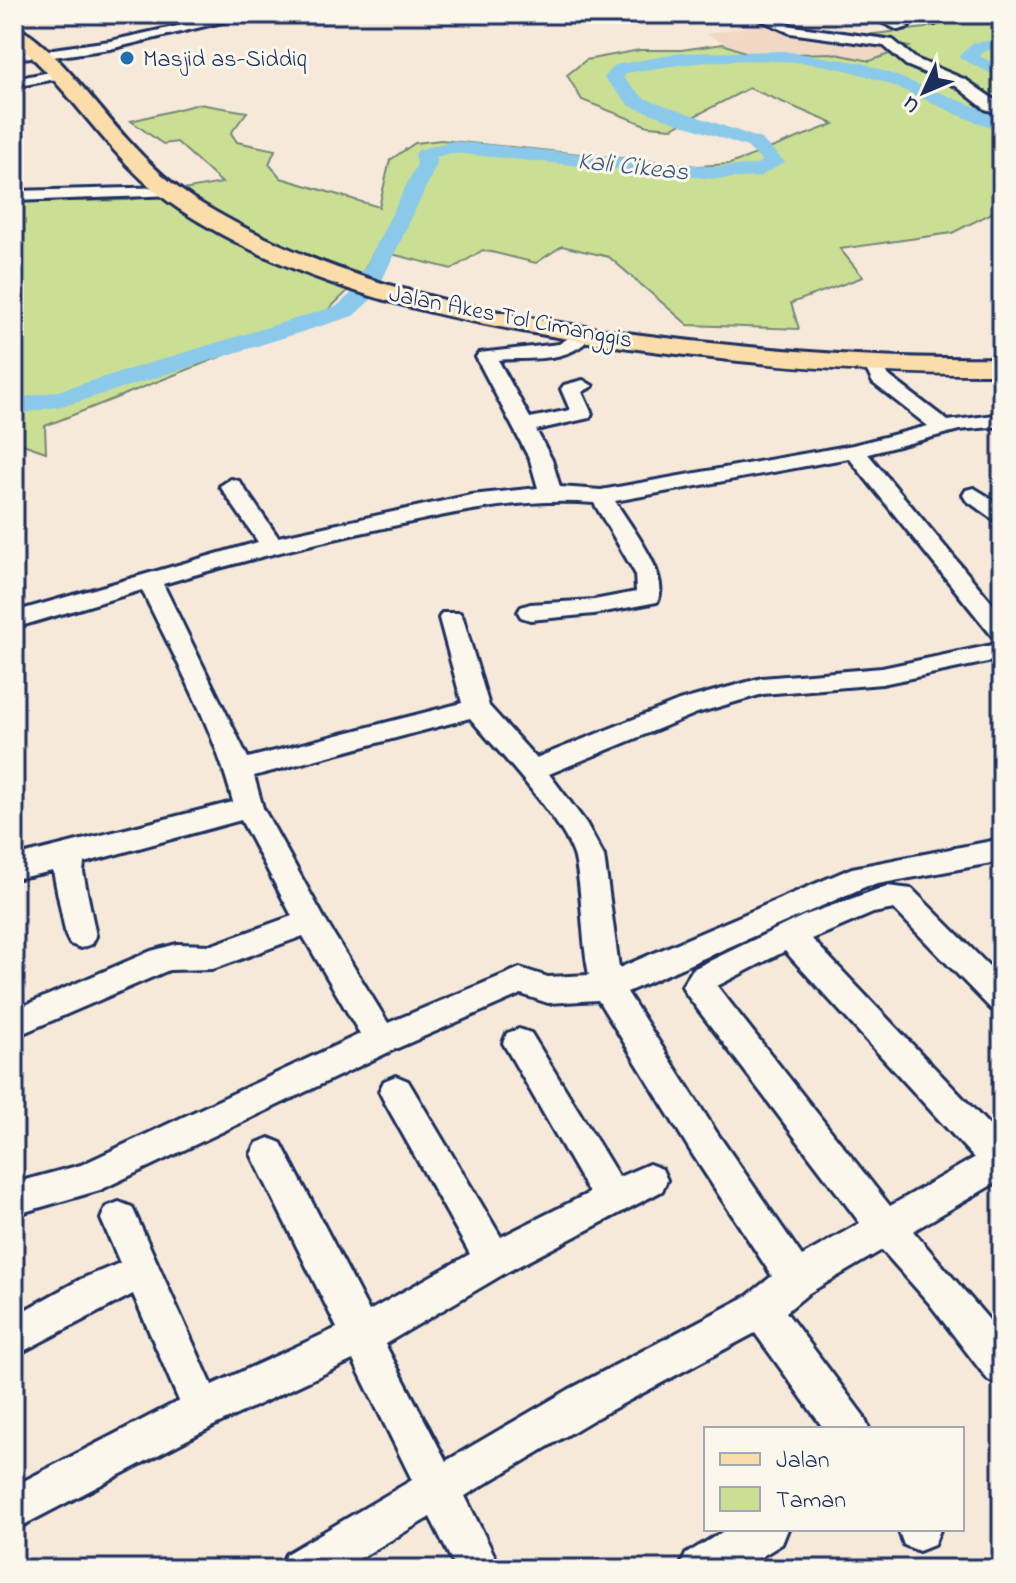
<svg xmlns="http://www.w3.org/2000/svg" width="1016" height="1583" font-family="'Indie Flower',sans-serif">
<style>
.built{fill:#f0d8c4}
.green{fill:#cbdf94;stroke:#738779;stroke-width:2}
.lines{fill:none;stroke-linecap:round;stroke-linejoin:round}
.river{fill:#8ac9ea;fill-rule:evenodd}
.minor-casing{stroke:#1b2f5e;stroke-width:6}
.major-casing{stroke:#1b2f5e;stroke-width:6}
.minor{fill:#fbf7ec;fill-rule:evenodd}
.major{fill:#fbddab;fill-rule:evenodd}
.poi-dot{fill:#1f6fb2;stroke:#fbf7ec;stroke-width:3}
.labels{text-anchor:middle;stroke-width:6;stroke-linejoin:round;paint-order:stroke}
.far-poi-label{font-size:24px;fill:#1b2f5e;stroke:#fbf7ec;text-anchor:start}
.far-street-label{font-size:24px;fill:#1b2f5e;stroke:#fbf7ec}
.far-water-label{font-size:26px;font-style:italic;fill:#375681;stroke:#fbf7ec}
</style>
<rect width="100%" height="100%" fill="#f6e9da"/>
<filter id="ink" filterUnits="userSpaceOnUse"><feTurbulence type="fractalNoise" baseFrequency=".0125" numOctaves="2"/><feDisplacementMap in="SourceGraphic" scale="16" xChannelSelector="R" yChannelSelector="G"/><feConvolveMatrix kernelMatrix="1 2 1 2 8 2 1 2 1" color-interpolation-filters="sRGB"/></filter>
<g filter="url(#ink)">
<!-- built -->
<polygon class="built" points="787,20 857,36 910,47 870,61 831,53 753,55 705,34"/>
<!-- green -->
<polygon class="green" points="955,14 1002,14 1002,208 952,233 840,249 863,277 791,303 799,329 688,325 609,257 562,246 536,263 483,250 452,269 375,250 359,280 321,317 45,426 46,452 14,441 14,202 128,200 222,183 177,142 163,144 131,121 199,104 247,112 231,133 237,142 275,150 269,164 281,178 379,207 390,160 415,143 441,140 698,166 730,164 834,124 749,88 672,128 648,126 582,100 567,75 586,60 640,50 681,50 723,44 753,55 831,53 870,61 909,47 857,36 925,28"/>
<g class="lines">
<!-- river -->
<g class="river">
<polygon points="1002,39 1002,49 984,51 979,56 1002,67 1002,79 958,57 973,43"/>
<path d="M783 51 863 63 1002 117V130C951 117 904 85 853 72 781 53 699 60 627 73L623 78 644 98 761 139 785 162 759 177 716 179 452 153 436 157 437 164 374 297 353 316 71 404 14 415V399L58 391 337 306 352 293 417 164 415 154 418 150 452 141 716 167 755 165 762 161 747 147 630 106 604 78 615 65 681 53Z"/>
</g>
<defs>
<g id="minor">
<polygon points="232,14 255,14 110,49 53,57 46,53 53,49 110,41"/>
<polygon points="748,14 765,14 793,26 893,40 916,59 966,80 1002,105 1002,114 985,109 956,86 906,65 884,46 790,33"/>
<polygon points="865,14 882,14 909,27 898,30"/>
<polygon points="913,14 931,14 941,20 935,24"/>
<polygon points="14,50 39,49 46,53 39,57 14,58"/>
<polygon points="61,70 68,74 66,77 14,87 14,79"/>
<polygon points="170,187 176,189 176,195 14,201 14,191"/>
<path d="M583 329 592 335C571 364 530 357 498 360L530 418 570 410 561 389 564 385 583 380 593 386 582 392 592 414 589 418 536 430 552 460 560 487 601 490 853 445 928 426 873 383 864 365 874 359 881 361 889 376 948 421 1002 414V426L959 430 868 454 1002 615V639L993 637 849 458 615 501C628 523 673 578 657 602L594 614 530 620 521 617 518 612 521 607 530 604 594 600 636 592 635 573 594 503C523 497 457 512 388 527 312 543 238 562 163 584L248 758 462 703 439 618 442 613H460L463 618 489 706 536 758 679 701 762 678 882 668 1002 643V659L882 684 763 694 697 713 549 774 586 823 604 856 619 968 852 868 1002 839V861L867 886 627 992 717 1133 802 1256 860 1223 687 995 682 986 693 969 803 916 887 886 912 889 1002 979V1013L991 1009 894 909 873 913 812 939 1002 1139V1179L913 1231 1002 1335V1386L988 1380 929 1303 882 1250 809 1293 786 1312 863 1415 869 1429H824L755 1333 596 1418 465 1496 501 1569H456L430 1517 342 1569H279L286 1554 412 1480 353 1360 217 1424 14 1530V1486L179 1401 133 1294 14 1356V1316L81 1279 120 1263 101 1219 106 1207 119 1202 132 1207 212 1385 337 1328 251 1154 257 1143 269 1138 281 1143 369 1311 470 1254 384 1101 379 1091 384 1081 396 1076 408 1081 501 1237 589 1193 503 1043 507 1033 519 1029 531 1033 619 1177 649 1164 662 1169 667 1180 662 1191 507 1272 385 1344 446 1461 568 1390 747 1296 772 1276 693 1155 598 1000 548 1003 521 994 393 1050 100 1190 14 1215V1183L81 1165 360 1034 303 936 213 969 169 970 14 1037V1010L151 951 177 944 212 945 292 916 241 820 84 863 83 872 96 936 92 944 81 948 70 944 66 936 53 871 14 879V857L233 802C214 728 175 659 142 590L14 628V612L258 542 220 486 231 479 239 481 278 537 471 495 538 488 530 460 476 357 479 353 559 344ZM470 718C495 748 566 823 575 858 583 895 581 937 589 975L548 977 520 968 388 1023 328 925 263 808 254 776ZM785 951 974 1158 890 1206 717 986Z"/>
<polygon points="974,488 1002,505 1002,522 994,520 966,500 963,495 966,490"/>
<polygon points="727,1529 788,1529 782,1544 741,1569 679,1569 686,1554"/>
<polygon points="898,1529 940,1529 940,1530 934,1545 919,1551 904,1545"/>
</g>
<path id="major" d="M14 27C44 34 102 112 125 137 148 163 173 187 202 204 342 288 498 317 658 337 772 351 887 360 1002 358V374C872 375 744 364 615 346 464 324 309 294 179 209 113 165 74 91 14 41Z"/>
</defs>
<!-- minor casing -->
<use href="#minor" class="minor-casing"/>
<!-- major casing -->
<use href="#major" class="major-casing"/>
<!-- minor -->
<use href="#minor" class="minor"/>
<!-- major -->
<use href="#major" class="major"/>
</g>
</g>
<!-- markers -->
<circle class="poi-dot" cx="127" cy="58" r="8"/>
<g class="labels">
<!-- far-poi labels -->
<g class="far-poi-label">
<text x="143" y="66">Masjid as-Siddiq</text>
</g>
<!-- far-street labels -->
<g class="far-street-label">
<text transform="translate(511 316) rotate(11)" y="8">Jalan Akes Tol Cimanggis</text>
</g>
<!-- far-water labels -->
<g class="far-water-label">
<text transform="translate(633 165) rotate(6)" y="9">Kali Cikeas</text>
</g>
</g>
<!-- margin -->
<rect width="1016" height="1583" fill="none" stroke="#fbf7ec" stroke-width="48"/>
<rect x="24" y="24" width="968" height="1535" fill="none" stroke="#1b2f5e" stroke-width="3" filter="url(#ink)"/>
<!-- legend -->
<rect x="704" y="1427" width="260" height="104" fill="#fbf7ec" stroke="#a1a7b3" stroke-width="2"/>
<rect x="720" y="1453" width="40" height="12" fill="#fbddab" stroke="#a1a7b3" stroke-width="2"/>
<text x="776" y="1467" font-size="24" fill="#1b2f5e">Jalan</text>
<rect x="720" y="1487" width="40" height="24" fill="#cbdf94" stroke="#a1a7b3" stroke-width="2"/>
<text x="776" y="1507" font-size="24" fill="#1b2f5e">Taman</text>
<!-- north arrow -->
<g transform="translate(924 92) rotate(226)" stroke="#fbf7ec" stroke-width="6" paint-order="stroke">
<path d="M0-6L14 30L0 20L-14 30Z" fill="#1b2f5e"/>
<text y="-12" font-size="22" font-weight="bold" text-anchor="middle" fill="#1b2f5e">U</text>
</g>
</svg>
